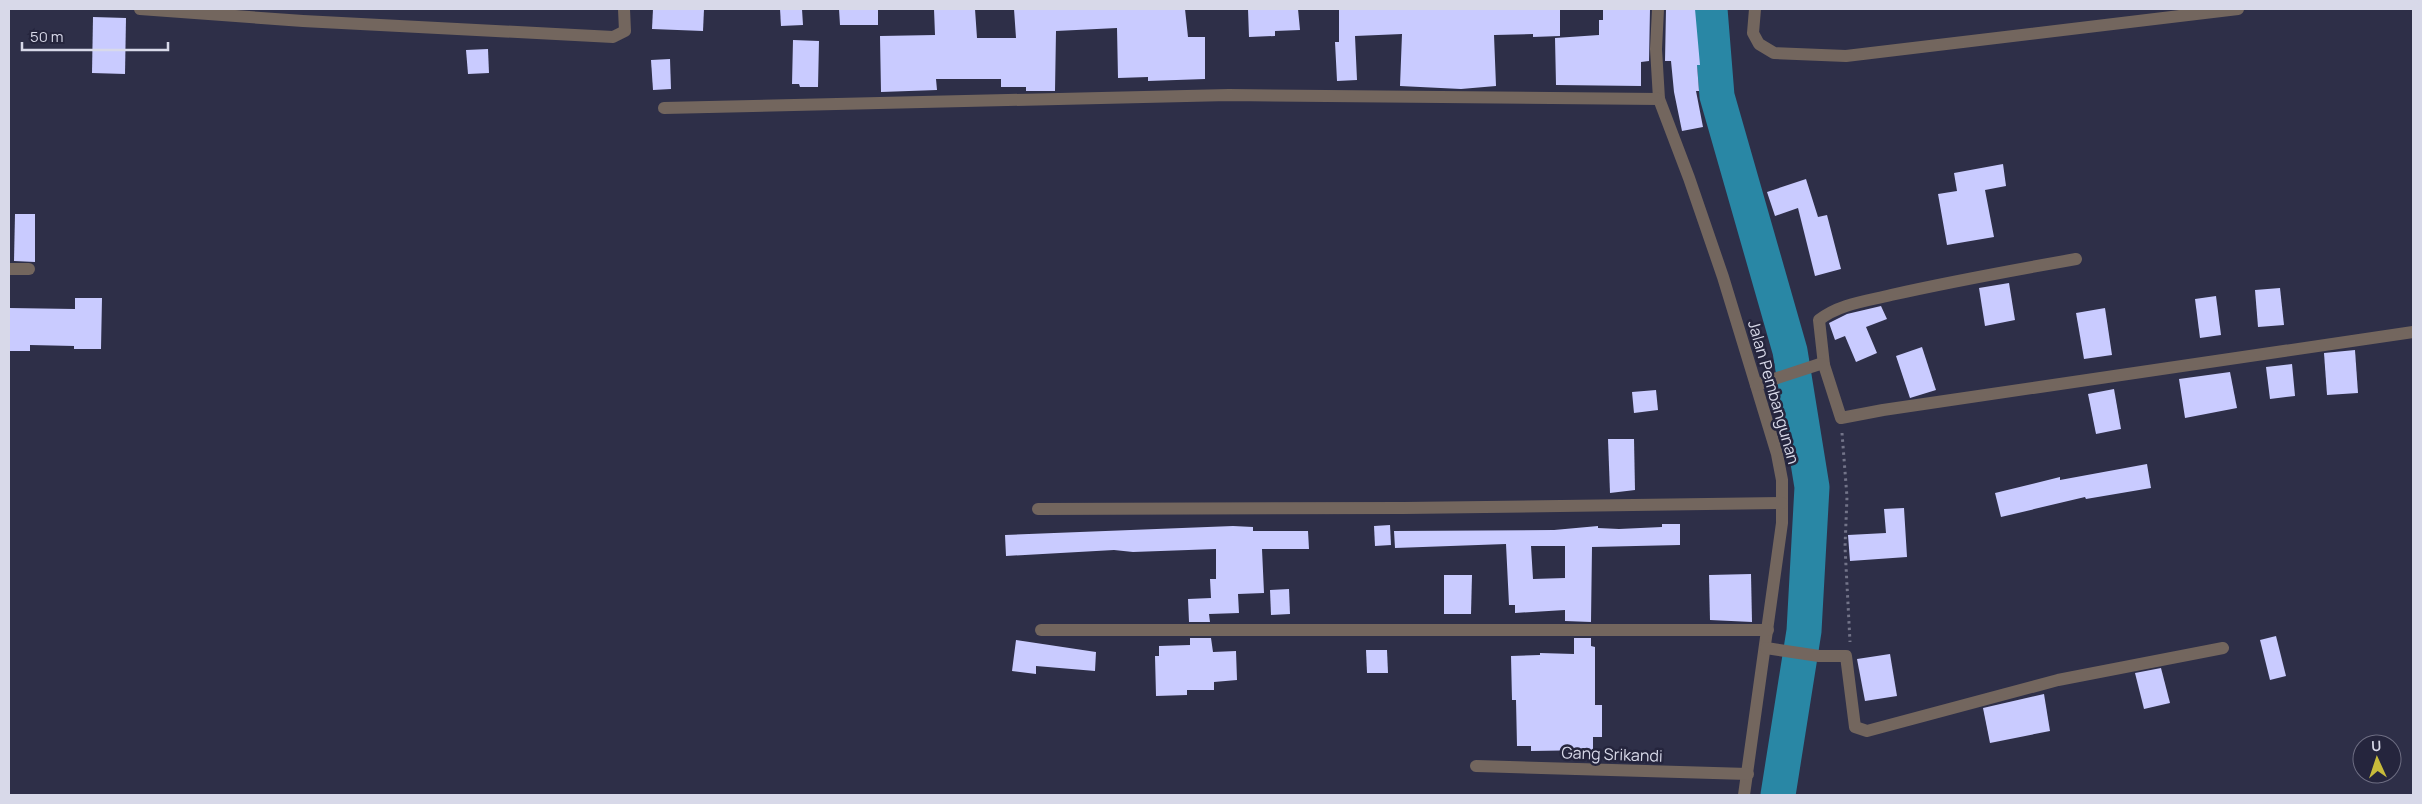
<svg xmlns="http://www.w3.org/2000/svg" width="2422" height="804" font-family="Manrope,sans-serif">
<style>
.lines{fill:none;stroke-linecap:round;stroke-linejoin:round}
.river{stroke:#2987a5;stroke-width:35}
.building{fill:#c9cbff;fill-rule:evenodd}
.path{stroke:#737489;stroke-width:3;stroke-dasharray:2.5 4;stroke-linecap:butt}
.minor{stroke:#73665e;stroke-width:12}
.labels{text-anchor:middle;stroke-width:5;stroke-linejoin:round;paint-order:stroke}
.street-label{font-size:16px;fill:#d8d9e9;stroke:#25253d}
</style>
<rect width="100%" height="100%" fill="#2e2f48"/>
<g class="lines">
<!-- river -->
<polyline class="river" points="1710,9 1717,96 1790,351 1812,487 1804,631 1778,795"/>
</g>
<!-- building -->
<g class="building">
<polygon points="653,9 704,9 703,31 652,29"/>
<polygon points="780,9 802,9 803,25 781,26"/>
<polygon points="839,9 878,9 878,25 840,25"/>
<polygon points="934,9 975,9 977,38 1016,38 1014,9 1185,9 1188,37 1205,37 1205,79 1148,81 1148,77 1118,78 1117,28 1056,31 1055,91 1026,91 1026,87 1001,87 1001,79 936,79 937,90 881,92 880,36 935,35"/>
<polygon points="1248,9 1298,9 1300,30 1275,31 1275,36 1249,37"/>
<polygon points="1339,9 1560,9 1560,36 1533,37 1533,34 1494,35 1496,86 1461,89 1400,86 1402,34 1355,36 1357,80 1337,81 1335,42 1339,42"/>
<polygon points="1603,9 1650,9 1649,61 1641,62 1641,86 1556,85 1555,38 1599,35 1599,20 1603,20"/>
<polygon points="1666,9 1695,9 1700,65 1697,65 1699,91 1696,91 1703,127 1682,131 1674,92 1671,61 1665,61"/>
<polygon points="93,17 126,18 125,74 92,73"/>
<polygon points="793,40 819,41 818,87 800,87 799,84 792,84"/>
<polygon points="488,49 489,73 468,74 466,50"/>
<polygon points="670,59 671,89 653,90 651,60"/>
<polygon points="2003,164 2006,186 1985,190 1994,237 1947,245 1938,194 1957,191 1954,173"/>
<polygon points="1806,179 1818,217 1827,215 1841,269 1815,276 1798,208 1775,216 1767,192"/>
<polygon points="15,214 35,214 35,262 14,261"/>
<polygon points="2009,283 2015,320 1985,326 1979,288"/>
<polygon points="2280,288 2284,325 2258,327 2255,290"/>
<polygon points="2216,296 2221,335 2200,338 2195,299"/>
<polygon points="75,298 102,298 101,349 74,349 74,346 30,345 30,351 9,351 9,308 75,309"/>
<polygon points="1881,306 1887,319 1866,327 1877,353 1856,362 1845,336 1835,340 1829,323 1847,314"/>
<polygon points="2105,308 2112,355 2084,359 2076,313"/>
<polygon points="1922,347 1936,390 1910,398 1896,356"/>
<polygon points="2355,350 2358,393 2327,395 2324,353"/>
<polygon points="2292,364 2295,396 2270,399 2266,367"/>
<polygon points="2230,372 2237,408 2185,418 2179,379"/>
<polygon points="2114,389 2121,429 2096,434 2088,394"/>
<polygon points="1656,390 1658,410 1634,413 1632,392"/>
<polygon points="1608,439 1634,439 1635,490 1610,493"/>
<polygon points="2147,464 2151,488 2086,499 2085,497 2001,517 1995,493 2060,477 2060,480"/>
<polygon points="1904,508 1907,557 1850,561 1848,535 1886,533 1884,509"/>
<path d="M1662 524H1680V545L1592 547 1591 622 1565 621V610L1515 613V605H1509L1506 544 1395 548 1394 531 1554 530 1598 526V528L1619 529 1662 527ZM1531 546H1565V578L1533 579Z"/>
<polygon points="1390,525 1391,545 1375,546 1374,526"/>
<polygon points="1233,526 1253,527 1253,531 1308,531 1309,549 1262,549 1264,593 1238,594 1239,613 1209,614 1210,622 1189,622 1188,599 1211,598 1210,579 1216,579 1216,549 1133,552 1114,550 1006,556 1005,535"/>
<polygon points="1751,574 1752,622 1710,620 1709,575"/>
<polygon points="1444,575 1472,575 1471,614 1444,614"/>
<polygon points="1289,589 1290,614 1271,615 1270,590"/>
<polygon points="2276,636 2286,676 2270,680 2260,640"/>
<polygon points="1190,638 1211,638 1213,652 1236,651 1237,680 1214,682 1214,690 1187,690 1187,695 1156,696 1155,656 1159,656 1159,646 1190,645"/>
<polygon points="1574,638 1591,638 1591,646 1595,647 1595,705 1602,705 1602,737 1593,737 1593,750 1531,751 1531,746 1517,746 1516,700 1512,700 1511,656 1540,655 1540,653 1574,654"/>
<polygon points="1016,640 1096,652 1095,671 1036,666 1036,674 1012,671"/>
<polygon points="1366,650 1387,650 1388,673 1367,673"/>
<polygon points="1890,654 1897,696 1865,701 1857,659"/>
<polygon points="2161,668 2170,703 2144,709 2135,673"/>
<polygon points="2044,694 2050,731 1990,743 1983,708"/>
</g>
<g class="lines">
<!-- path -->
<polyline class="path" points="1842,433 1847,497 1845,547 1850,642"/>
<!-- minor -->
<g class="minor">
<polyline points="140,9 303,21 613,37 625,31 624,9"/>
<polyline points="1658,9 1656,49 1659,99 1689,178 1723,277 1777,454 1782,480 1782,523 1744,795"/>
<polyline points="1755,9 1753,33 1759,44 1774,53 1846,56 2238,9"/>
<polyline points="664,108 1229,95 1659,99"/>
<path d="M2076 259C2014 270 1953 281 1891 295 1867 301 1839 304 1819 320L1824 365 1841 418 1883 410 2413 332"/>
<polyline points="9,269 29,269"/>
<polyline points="1756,385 1820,364 1824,365"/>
<polyline points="1038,509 1404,508 1782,503"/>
<polyline points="1041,630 1768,630"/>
<polyline points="1766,648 1819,656 1846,656 1855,727 1867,731 2058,680 2223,648"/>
<polyline points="1476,766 1748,774"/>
</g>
</g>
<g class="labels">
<!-- street labels -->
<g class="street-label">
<text transform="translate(1774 392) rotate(74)" y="6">Jalan Pembangunan</text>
<text transform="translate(1612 754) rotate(2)" y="6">Gang Srikandi</text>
</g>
</g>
<!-- border -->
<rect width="2422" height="804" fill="none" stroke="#d8d9e9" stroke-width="20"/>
<!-- north arrow -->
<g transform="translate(2377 759) rotate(357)"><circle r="24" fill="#25253d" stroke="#6d6d82"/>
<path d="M0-4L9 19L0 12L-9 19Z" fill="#c8bb3b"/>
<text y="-8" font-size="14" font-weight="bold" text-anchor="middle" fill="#d8d9e9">U</text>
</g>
<!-- scale -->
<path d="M22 42v8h146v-8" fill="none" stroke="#d8d9e9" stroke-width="2.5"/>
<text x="30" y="42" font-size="15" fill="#d8d9e9" stroke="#25253d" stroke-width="4" paint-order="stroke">50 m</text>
</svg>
